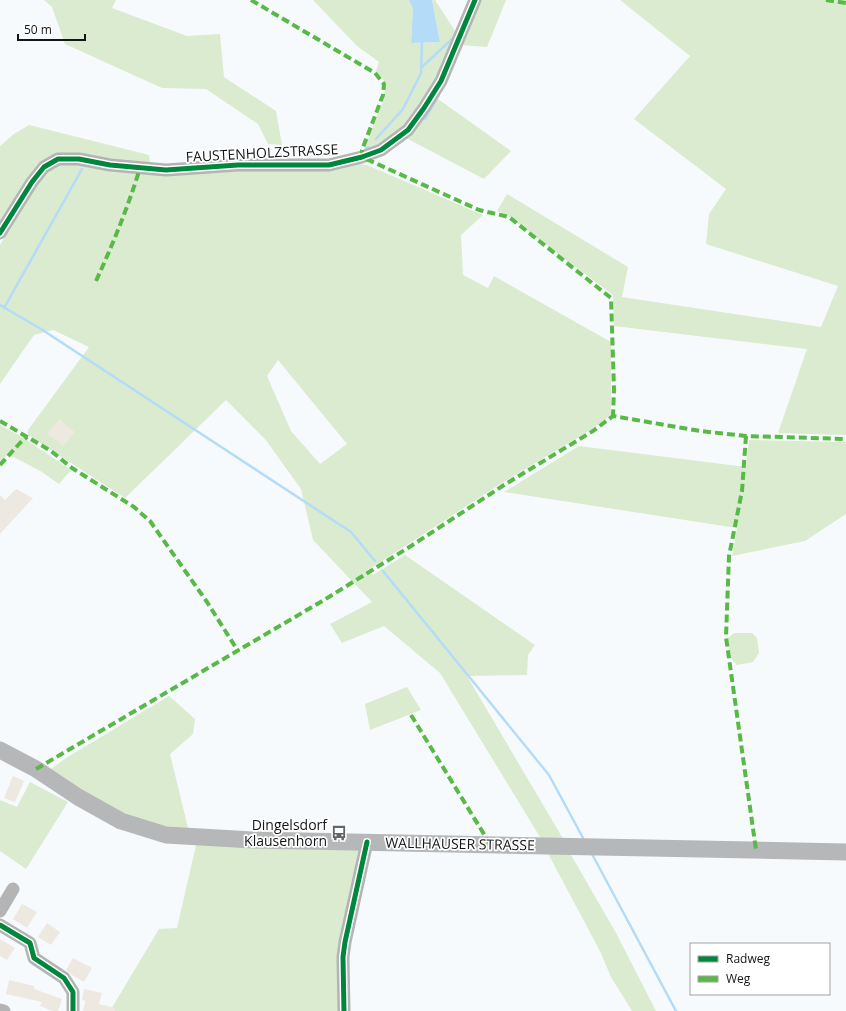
<svg xmlns="http://www.w3.org/2000/svg" width="846" height="1011" font-family="'Open Sans',sans-serif">
<style>
.green{fill:#daebcf;fill-rule:evenodd}
.water{fill:#b4dcf9}
.lines{fill:none;stroke-linecap:round;stroke-linejoin:round}
.stream{stroke:#b4dcf9;stroke-width:2.5}
.building{fill:#ede8e0}
.minor{stroke:#b4b4b5;stroke-width:13}
.major{stroke:#b6b7b8;stroke-width:17}
.quiet{stroke:#58b947;stroke-width:4;stroke-dasharray:8 4;stroke-linecap:butt}
.cycleway-casing{stroke:#fff;stroke-width:8}
.cycleway{stroke:#00873e;stroke-width:5}
.labels{text-anchor:middle;stroke-width:3.5;stroke-linejoin:round;paint-order:stroke}
.street-label{font-size:14px;fill:#141516;stroke:#fff}
.poi-label{font-size:14px;fill:#141516;stroke:#fff;text-anchor:end}
</style>
<rect width="100%" height="100%" fill="#f7fafc"/>
<!-- green -->
<g class="green">
<polygon points="44,0 116,0 112,8 187,36 220,34 224,77 276,111 282,145 268,144 258,124 206,89 162,88 65,44 52,7"/>
<polygon points="313,0 409,0 413,9 411,43 440,42 432,0 435,0 457,34 435,86 404,127 382,145 364,150 383,101 386,83 376,71 379,62 357,46"/>
<polygon points="479,0 506,0 487,47 460,45"/>
<polygon points="620,0 846,0 846,435 778,433 807,349 614,326 613,295 508,216 497,211 507,194 628,267 622,297 821,327 838,286 706,244 709,214 726,189 634,119 690,56"/>
<polygon points="438,99 511,151 484,179 406,138"/>
<polygon points="29,125 149,155 150,165 57,155 0,226 0,146 14,134"/>
<path d="M61 164H357L367 165 483 215 461 235 463 275 488 288 494 276 611 342V415L592 429 502 483 370 569 373 575 405 555 535 645 528 655 527 675 467 676 565 842H543L440 673 384 626 342 643 330 624 372 602 313 540 301 489 265 439 226 400 125 498 28 435V430L89 347 53 330 34 335 0 384V245L37 184 48 170ZM278 360 347 444 320 464 291 431 267 376Z"/>
<polygon points="0,425 22,437 71,470 59,484 42,472 8,454 0,463"/>
<polygon points="749,440 846,442 846,514 805,541 732,556 737,528 504,492 579,446 746,467"/>
<path d="M734 633H752L757 638 759 653 753 662 737 665C729 659 728 648 728 638Z"/>
<polygon points="407,687 421,710 370,730 365,704"/>
<polygon points="169,696 195,719 193,734 170,754 189,832 122,817 47,772 66,758"/>
<polygon points="30,782 68,802 26,869 0,851 0,800 17,807"/>
<polygon points="196,845 359,848 339,947 338,1011 110,1011 159,929 177,928"/>
<polygon points="545,848 567,848 616,933 656,1011 632,1011 611,977 600,951"/>
</g>
<!-- water -->
<polygon class="water" points="409,0 432,0 440,42 411,43 413,9"/>
<g class="lines">
<!-- stream -->
<g class="stream">
<polyline points="421,68 452,39"/>
<polyline points="425,119 439,95"/>
<polyline points="376,139 403,109 421,73 422,42"/>
<polyline points="366,148 368,147"/>
<polyline points="0,305 41,329 351,532 375,561"/>
<polyline points="4,308 82,169"/>
<polyline points="383,571 549,775 583,838"/>
<polyline points="592,854 676,1011"/>
</g>
</g>
<!-- building -->
<g class="building">
<polygon points="59,419 75,432 63,446 47,434"/>
<polygon points="16,489 33,498 0,534 0,495 5,500"/>
<polygon points="13,776 24,781 15,802 4,798"/>
<polygon points="22,904 37,912 27,928 13,919"/>
<polygon points="47,923 60,932 51,945 38,937"/>
<polygon points="0,939 15,948 7,960 0,956"/>
<polygon points="73,958 92,968 84,982 72,975 66,970"/>
<polygon points="9,980 34,986 34,989 62,999 58,1011 52,1011 40,1006 42,1002 6,994"/>
<polygon points="84,989 102,993 99,1004 115,1008 115,1011 83,1011 85,1002 85,1001 82,1000"/>
</g>
<g class="lines">
<!-- minor -->
<g class="minor">
<polyline points="0,233 32,182 44,167 58,159 79,159 110,165 166,170 238,165 329,165 362,157 381,150 408,130 424,108 441,81 475,0"/>
<polyline points="0,911 13,889"/>
<polyline points="0,925 30,943 34,958 64,978 73,992 73,1011"/>
<polyline points="0,1010 4,1011"/>
<polyline points="344,1011 343,957 345,942 367,842"/>
</g>
<!-- major -->
<polyline class="major" points="0,750 36,769 78,797 121,821 166,835 253,840 846,852"/>
<!-- quiet -->
<g class="quiet">
<polyline points="251,0 375,73 384,84 383,95 362,150 362,157 479,210 509,217 611,298 614,389 613,416"/>
<polyline points="826,0 846,3"/>
<path d="M96 281C113 244 128 207 140 168"/>
<polyline points="0,421 51,451 72,468 134,507 150,521 207,602 238,651"/>
<polyline points="746,436 742,491 729,556 726,637 756,850"/>
<polyline points="0,465 20,443 27,437"/>
<polyline points="411,715 490,844"/>
<polyline points="36,769 324,600 411,546 504,485 593,431 613,416 700,431 746,436 846,439"/>
</g>
<defs>
<g id="cycleway">
<polyline points="0,233 32,182 44,167 58,159 79,159 110,165 166,170 238,165 329,165 362,157 381,150 408,130 424,108 441,81 475,0"/>
<polyline points="0,925 30,943 34,958 64,978 73,992 73,1011"/>
<polyline points="344,1011 343,957 345,942 367,842"/>
</g>
</defs>
<!-- cycleway casing -->
<use href="#cycleway" class="cycleway-casing"/>
<!-- cycleway -->
<use href="#cycleway" class="cycleway"/>
</g>
<!-- icons -->
<defs>
<symbol id="bus-bare" viewBox="-9 -9 18 18"><path d="M-5-6H5V4H4V6H2V4H-2V6H-4V4H-5ZM-3.5-4V0h7V-4ZM-3.5 1.2v1.5H-2V1.2ZM2 1.2v1.5H3.5V1.2Z" fill="#636566" stroke="#fff" stroke-width="2.5" paint-order="stroke"/></symbol>
</defs>
<g fill-rule="evenodd">
<use href="#bus-bare" x="328" y="822" width="22" height="22"/>
</g>
<g class="labels">
<!-- street labels -->
<g class="street-label">
<text transform="translate(262 153) rotate(-3)" y="5">FAUSTENHOLZSTRASSE</text>
<text transform="translate(460 844) rotate(1)" y="5">WALLHAUSER STRASSE</text>
</g>
<!-- poi labels -->
<g class="poi-label">
<text x="327" y="830">Dingelsdorf<tspan x="327" dy="16">Klausenhorn</tspan></text>
</g>
</g>
<!-- legend -->
<rect x="690" y="943" width="140" height="52" fill="#ffffff" stroke="#a1a1a2"/>
<rect x="698" y="956" width="20" height="6" fill="#00873e" stroke="#a1a1a2"/>
<text x="726" y="963" font-size="12" fill="#141516">Radweg</text>
<rect x="698" y="976" width="20" height="6" fill="#58b947" stroke="#a1a1a2"/>
<text x="726" y="983" font-size="12" fill="#141516">Weg</text>
<!-- scale -->
<path d="M18 34v6h67v-6" fill="none" stroke="#141516" stroke-width="2"/>
<text x="24" y="34" font-size="12" fill="#141516" stroke="#ffffff" stroke-width="3" paint-order="stroke">50 m</text>
</svg>
